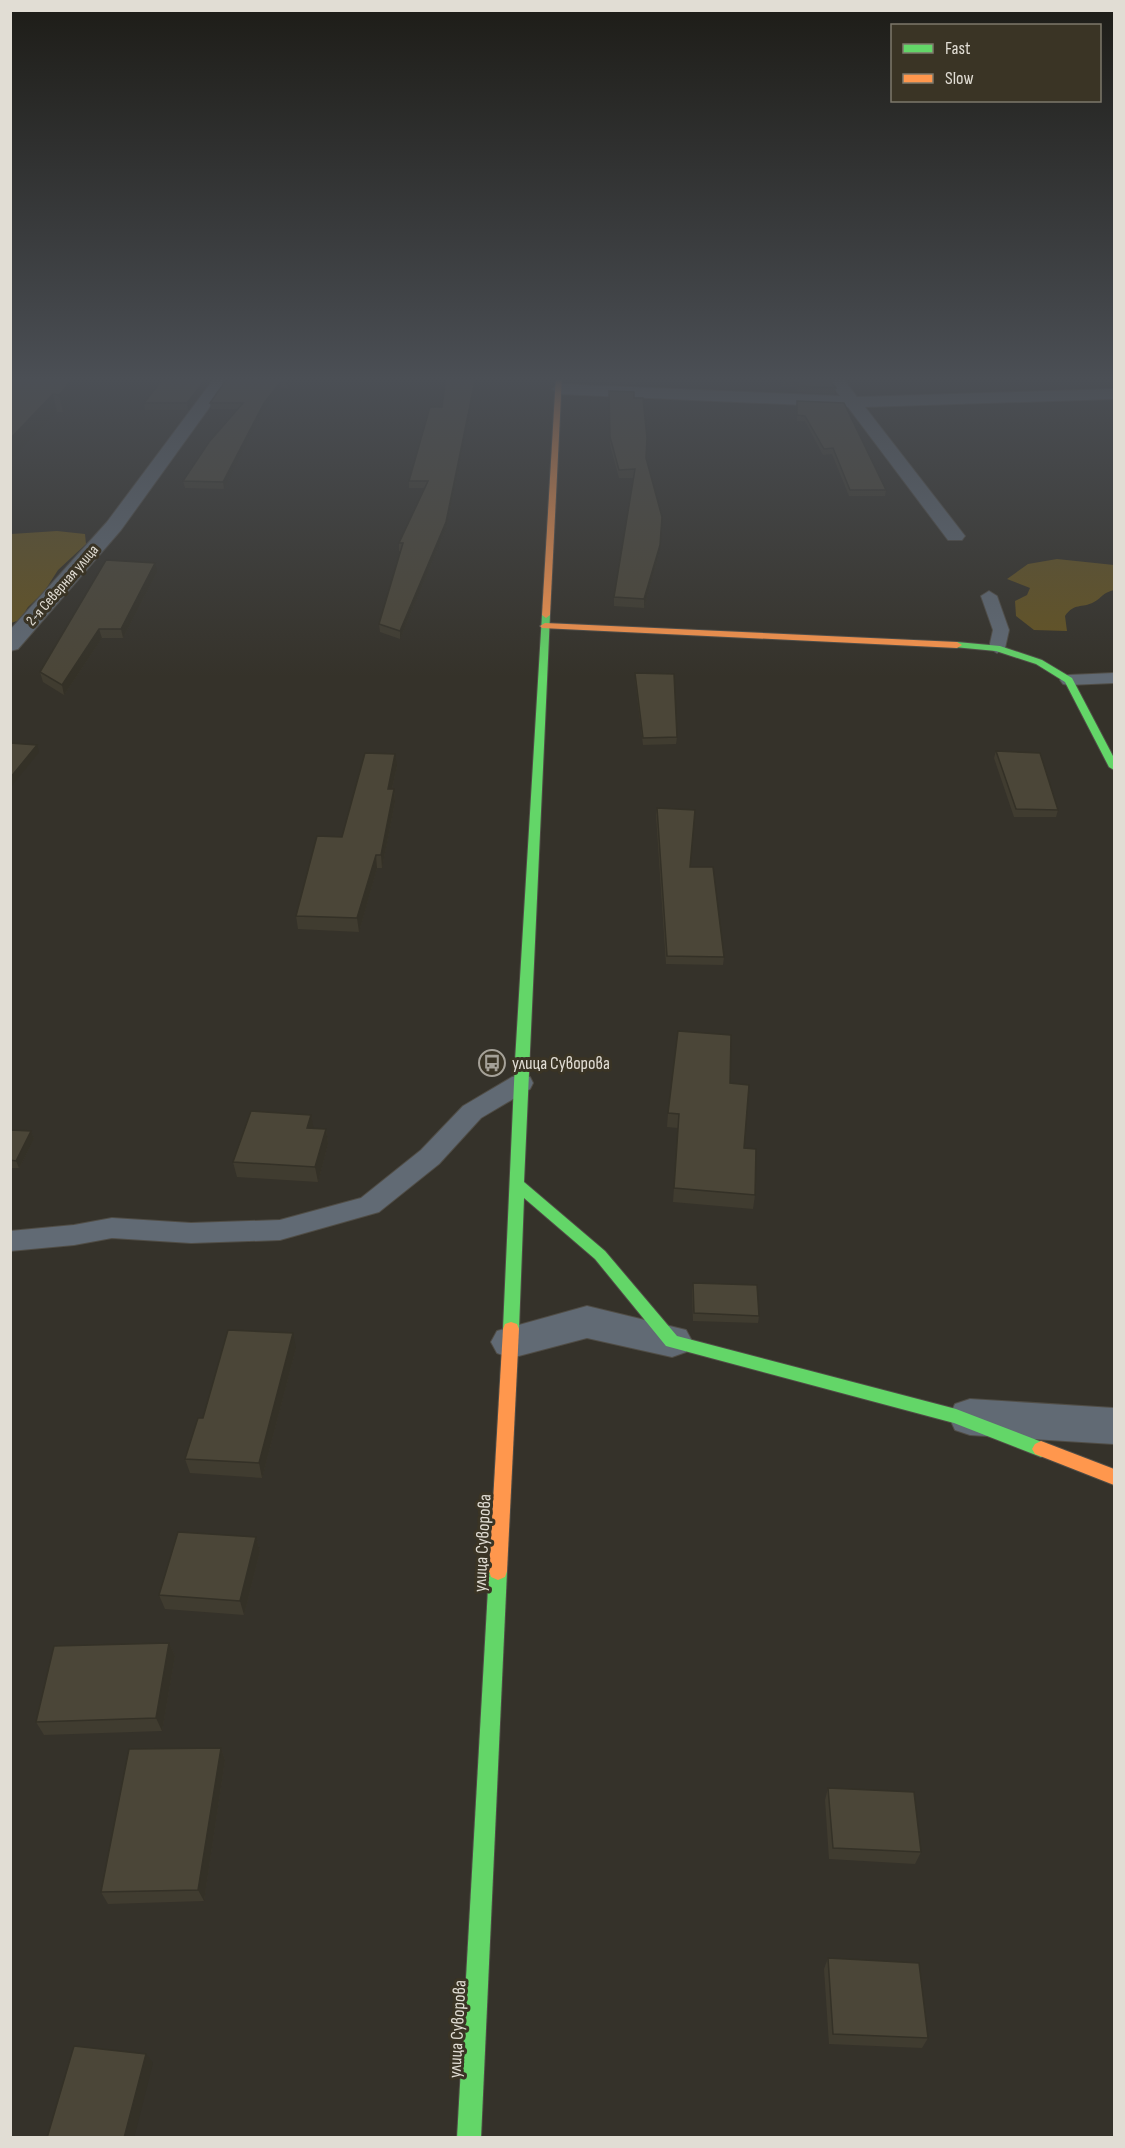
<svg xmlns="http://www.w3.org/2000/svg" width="1125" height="2148" font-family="'Sofia Sans Condensed',sans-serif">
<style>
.green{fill:#655422}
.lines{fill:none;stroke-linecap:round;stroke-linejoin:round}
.lane-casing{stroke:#504d46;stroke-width:2}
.street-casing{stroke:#504d46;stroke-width:2}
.fast-casing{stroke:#504d46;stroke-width:2}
.slow-casing{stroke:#504d46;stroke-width:2}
.lane{fill:#616a74;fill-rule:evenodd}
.street{fill:#616a74;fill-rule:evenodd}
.fast{fill:#63d668;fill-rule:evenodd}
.slow{fill:#ff974d;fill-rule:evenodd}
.wall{fill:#403c30}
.shaded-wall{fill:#343127}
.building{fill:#4b4638;stroke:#343127;stroke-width:1.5}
.labels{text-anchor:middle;stroke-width:6;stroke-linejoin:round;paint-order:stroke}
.far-street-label{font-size:15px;fill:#e1ddd4;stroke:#3a3425}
.poi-label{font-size:18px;fill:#e1ddd4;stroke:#3a3425;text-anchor:start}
.street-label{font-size:18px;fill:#e1ddd4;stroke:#3a3425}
</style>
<rect width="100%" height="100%" fill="#35322a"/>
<!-- green -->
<g class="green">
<polygon points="57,531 85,534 86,544 58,570 44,592 28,607 20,620 11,623 11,534"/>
<path d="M1057 559 1114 565V590C1102 593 1103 597 1094 602 1081 609 1075 602 1065 616L1067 631 1034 630 1016 616 1015 601 1027 595 1030 588 1007 579 1028 564Z"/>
</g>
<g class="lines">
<defs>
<g id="lane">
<polygon points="989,591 997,596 1009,630 1005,648 997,653 989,648 993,630 981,596"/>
<polygon points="1114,673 1114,683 1069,685 1063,684 1060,680 1063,676 1069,675"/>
<polygon points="521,1075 530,1077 533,1083 530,1089 481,1118 439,1164 379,1212 280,1240 191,1243 112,1238 74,1245 10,1251 10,1231 74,1225 112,1218 191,1223 280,1220 361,1198 421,1150 463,1106 512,1077"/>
</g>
<g id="street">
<polygon points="216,376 232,376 121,530 18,649 10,651 10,630 107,522"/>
<polygon points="825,376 841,376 857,397 1114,389 1114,399 865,407 965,536 962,540 948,540 848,407 560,394 552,389 560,384 840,396"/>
<polygon points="587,1306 686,1330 692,1341 686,1352 672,1357 587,1338 511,1358 497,1353 491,1342 497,1331"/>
<polygon points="970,1399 1114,1408 1114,1444 970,1435 955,1430 949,1417 955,1404"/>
</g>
<g id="fast">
<polygon points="546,612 550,615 524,1182 605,1251 677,1336 956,1409 1047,1444 1050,1449 1047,1454 1041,1457 954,1423 666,1346 595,1259 524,1198 519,1329 517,1334 511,1336 505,1334 503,1329 515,1061 542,615"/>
<polygon points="957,642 1000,646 1042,660 1072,678 1114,758 1114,770 1109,767 1065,682 1036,664 996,651 954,647 954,643"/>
<polygon points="498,1562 505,1565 507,1571 481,2138 457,2138 489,1571 491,1565"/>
</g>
<g id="slow">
<polygon points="556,376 562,376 550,615 546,618 542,615"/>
<polygon points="545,623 957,642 962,645 957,648 542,628 540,626"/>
<polygon points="511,1322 517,1324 519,1329 507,1571 505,1577 498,1580 491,1577 489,1571 503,1329 505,1324"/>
<polygon points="1041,1441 1114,1469 1114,1485 1035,1454 1032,1449 1035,1444"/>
</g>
</defs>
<!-- lane casing -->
<use href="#lane" class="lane-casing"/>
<!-- street casing -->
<use href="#street" class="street-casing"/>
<!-- fast casing -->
<use href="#fast" class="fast-casing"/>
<!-- slow casing -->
<use href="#slow" class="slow-casing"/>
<!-- lane -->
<use href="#lane" class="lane"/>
<!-- street -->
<use href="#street" class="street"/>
<!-- fast -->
<use href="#fast" class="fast"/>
<!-- slow -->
<use href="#slow" class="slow"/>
</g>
<!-- wall -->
<g class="wall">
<polygon points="10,376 94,376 63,412 57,412 10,462"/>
<polygon points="213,376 188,410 145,410 144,403"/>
<polygon points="229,376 293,376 288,388 281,388 265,409 224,489 185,488 183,481 238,409 211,409 210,403"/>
<polygon points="446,376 477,376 446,529 400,639 380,632 379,624 401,551 399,551 399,543 424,488 409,488 409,481 442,407"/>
<polygon points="608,376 637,376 636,385 609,384"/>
<polygon points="781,376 827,376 836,388 835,394 797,392 797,387 781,387"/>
<polygon points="634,392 634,398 646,458 659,554 644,608 614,606 614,597 633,478 619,478 610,445 609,398"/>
<polygon points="797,401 886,490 885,496 849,496 832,454 823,455 805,421 797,421"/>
<polygon points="157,572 123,638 102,638 64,695 43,682 40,672"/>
<polygon points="635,673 677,737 676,744 643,745 635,680"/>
<polygon points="996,751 1058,810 1056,817 1014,817 994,758"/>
<polygon points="397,766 392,789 394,789 395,802 382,868 377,868 359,932 298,929 296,916 342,837"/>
<polygon points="657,808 690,867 724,957 723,965 666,964 656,815"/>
<polygon points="730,1083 755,1195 753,1209 673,1202 678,1128 667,1127 668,1113"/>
<polygon points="311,1115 313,1128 326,1129 328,1144 318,1182 237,1177 233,1162"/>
<polygon points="10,1130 31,1131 34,1139 19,1168 10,1168"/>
<polygon points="693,1283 759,1316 758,1323 693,1321 692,1291"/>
<polygon points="296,1348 262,1478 190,1473 185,1459 203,1418"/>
<polygon points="256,1537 260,1551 244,1615 165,1609 159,1595"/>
<polygon points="169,1643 175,1656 162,1731 44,1735 36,1722"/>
<polygon points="221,1748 225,1760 204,1901 108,1904 101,1892"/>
<polygon points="828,1788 921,1852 915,1864 829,1859 825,1800"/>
<polygon points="828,1958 928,2038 922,2048 829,2044 824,1969"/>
</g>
<!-- shaded-wall -->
<g class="shaded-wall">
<polygon points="75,376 94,376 63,412 59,395"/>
<polygon points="208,376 213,376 188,410 187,403"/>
<polygon points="290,376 293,376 288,388 287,382"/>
<polygon points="476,376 477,376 476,383 446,529 400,639 400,631"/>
<polygon points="281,382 281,388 265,409 224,489 223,482 264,403"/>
<polygon points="53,394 57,412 10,462 10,439"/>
<polygon points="662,517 659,554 644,608 644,599"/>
<polygon points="155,563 157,572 123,638 121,629"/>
<polygon points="99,629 102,638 64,695 62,685"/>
<polygon points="37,745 39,752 10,788 10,778"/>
<polygon points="395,754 397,766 389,802 388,789"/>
<polygon points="394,789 395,802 382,868 381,855"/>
<polygon points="376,855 377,868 359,932 357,918"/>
<polygon points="311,1115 314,1130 307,1128"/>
<polygon points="326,1129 328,1144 318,1182 315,1167"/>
<polygon points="31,1131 34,1139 19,1168 16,1161"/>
<polygon points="293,1333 296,1348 262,1478 259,1463"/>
<polygon points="256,1537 260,1551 244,1615 240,1601"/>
<polygon points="169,1643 175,1656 162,1731 156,1718"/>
<polygon points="221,1748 225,1760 204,1901 198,1890"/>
<polygon points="146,2054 153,2063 134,2138 124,2138"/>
</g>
<!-- building -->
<g class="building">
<polygon points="10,376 75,376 59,395 53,394 10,439"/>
<polygon points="165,376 208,376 187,403 144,403"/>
<polygon points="229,376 290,376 287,382 281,382 264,403 223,482 183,481 209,442 243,403 210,403"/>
<polygon points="446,376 476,376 446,522 400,631 379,624 403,543 399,543 428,481 409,481 430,407 442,407"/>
<polygon points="609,376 637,376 636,380 609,378"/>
<polygon points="782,376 827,376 836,388 798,386 798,382 782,381"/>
<polygon points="609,391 634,392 634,398 643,398 647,438 646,458 662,517 660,545 644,599 614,597 635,469 619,470 610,437"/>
<polygon points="797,401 844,403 886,490 850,490 833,448 824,449 805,416 797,415"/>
<polygon points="106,560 155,563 121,629 99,629 62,685 40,672"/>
<polygon points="635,673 674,674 677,737 643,738"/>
<polygon points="10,743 37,745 10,778"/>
<polygon points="996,751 1040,753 1058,810 1016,809"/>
<polygon points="365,753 395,754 388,789 394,789 381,855 376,855 357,918 296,916 317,836 342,837"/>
<polygon points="657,808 695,810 690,867 713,867 724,957 667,956"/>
<polygon points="678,1031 731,1035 730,1083 749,1085 744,1148 756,1149 755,1195 674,1188 679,1114 668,1113"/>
<polygon points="251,1111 311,1115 307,1128 326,1129 315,1167 233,1162"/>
<polygon points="10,1130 31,1131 16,1161 10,1160"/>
<polygon points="693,1283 757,1285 759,1316 694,1313"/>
<polygon points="228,1330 293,1333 259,1463 185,1459 198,1418 203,1418"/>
<polygon points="178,1532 256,1537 240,1601 159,1595"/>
<polygon points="169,1643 156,1718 36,1722 54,1646"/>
<polygon points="221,1748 198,1890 101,1892 129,1749"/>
<polygon points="828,1788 914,1792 921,1852 833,1848"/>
<polygon points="828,1958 919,1963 928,2038 833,2034"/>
<polygon points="74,2046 146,2054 124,2138 47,2138"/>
</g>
<!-- sky -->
<linearGradient id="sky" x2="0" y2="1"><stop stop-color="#1d1c17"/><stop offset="0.56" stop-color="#4b4f55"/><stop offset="1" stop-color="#4b4f55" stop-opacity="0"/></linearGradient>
<rect width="1125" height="677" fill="url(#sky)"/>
<!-- icons -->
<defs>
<symbol id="bus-ring" viewBox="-11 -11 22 22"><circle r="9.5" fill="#3a3425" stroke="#a5a198" stroke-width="1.5"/><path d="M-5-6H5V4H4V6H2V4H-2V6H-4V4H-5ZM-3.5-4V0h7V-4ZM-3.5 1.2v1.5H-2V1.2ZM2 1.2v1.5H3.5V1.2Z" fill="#a5a198"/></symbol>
</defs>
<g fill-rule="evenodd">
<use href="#bus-ring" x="477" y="1048" width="30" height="30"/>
</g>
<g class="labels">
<!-- far-street labels -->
<g class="far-street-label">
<text transform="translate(62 585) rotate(-49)" y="5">2-я Северная улица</text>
</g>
<!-- poi labels -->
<g class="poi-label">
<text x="512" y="1069">улица Суворова</text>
</g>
<!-- street labels -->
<g class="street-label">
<text transform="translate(482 1543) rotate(-87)" y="6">улица Суворова</text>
<text transform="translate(457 2029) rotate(-87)" y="6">улица Суворова</text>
</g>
</g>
<!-- border -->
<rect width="1125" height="2148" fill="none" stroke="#e1ddd4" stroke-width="24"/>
<!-- legend -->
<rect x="891" y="24" width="210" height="78" fill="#3a3425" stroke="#7d786b" stroke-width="1.5"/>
<rect x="903" y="44" width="30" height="9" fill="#63d668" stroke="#7d786b" stroke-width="1.5"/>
<text x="945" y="54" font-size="18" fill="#e1ddd4">Fast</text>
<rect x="903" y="74" width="30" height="9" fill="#ff974d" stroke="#7d786b" stroke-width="1.5"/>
<text x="945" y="84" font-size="18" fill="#e1ddd4">Slow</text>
</svg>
